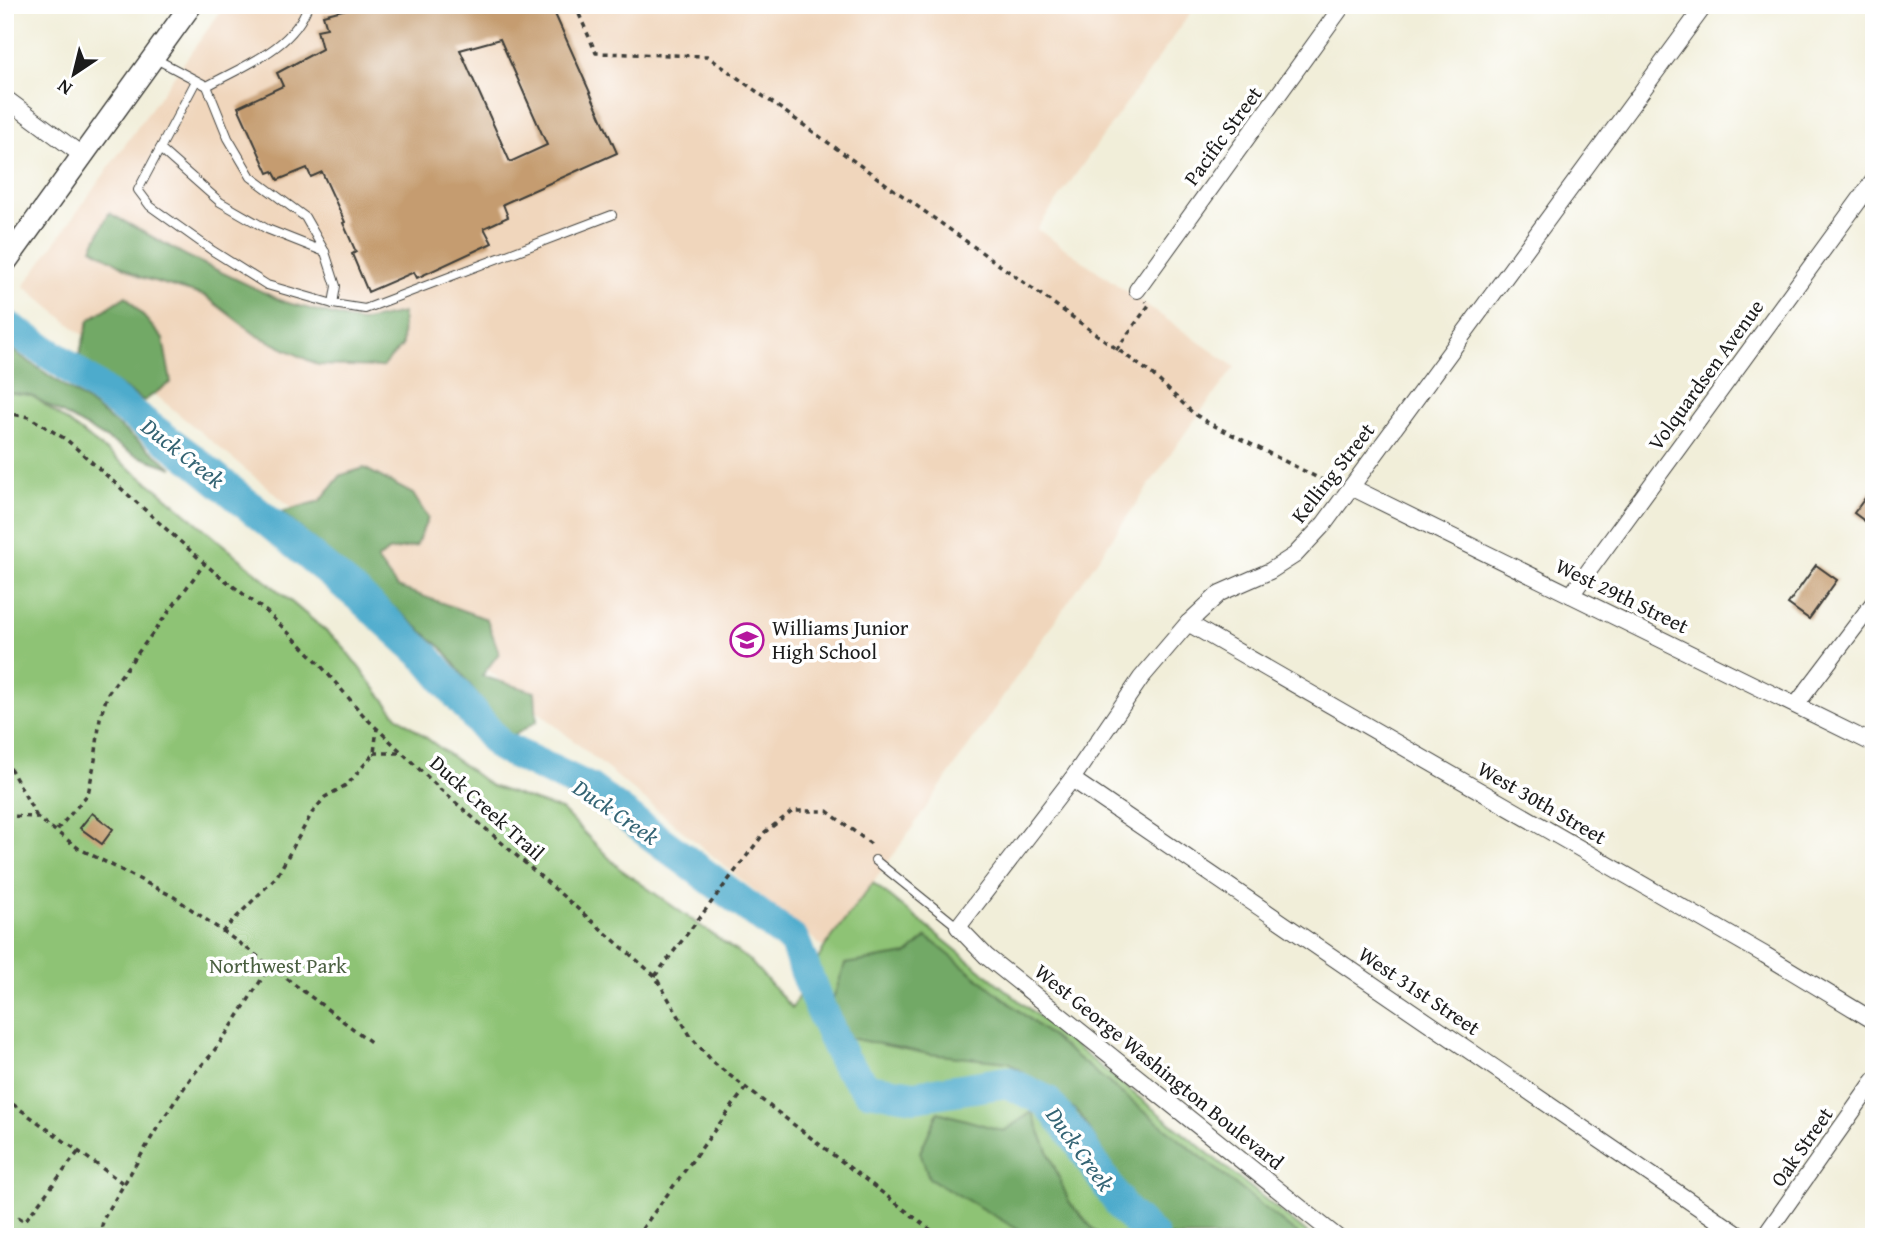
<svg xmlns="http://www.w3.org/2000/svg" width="1879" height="1242" font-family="'Gentium Book Plus',serif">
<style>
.built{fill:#f0d6bc}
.green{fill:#8ec375;stroke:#557048;stroke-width:2}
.forest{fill:#72a966;stroke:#476241;stroke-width:2}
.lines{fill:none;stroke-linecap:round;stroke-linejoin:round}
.river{stroke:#4dabcc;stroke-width:32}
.building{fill:#c59c6f;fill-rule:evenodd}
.lane-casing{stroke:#3c3c38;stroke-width:10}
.street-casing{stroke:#3c3c38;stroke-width:18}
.secondary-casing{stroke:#3c3c38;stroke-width:24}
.path{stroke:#3c3c38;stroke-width:3.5;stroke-dasharray:5 5;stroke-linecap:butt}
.lane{stroke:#fff;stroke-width:8}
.street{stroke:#fff;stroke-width:16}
.secondary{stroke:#fff;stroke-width:21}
.labels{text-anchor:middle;stroke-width:7;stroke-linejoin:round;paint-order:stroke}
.street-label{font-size:21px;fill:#1c1c1c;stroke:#fff}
.poi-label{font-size:21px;fill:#1c1c1c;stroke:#fff;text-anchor:start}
.park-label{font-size:21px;fill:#4a5f40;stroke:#fff}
.water-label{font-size:23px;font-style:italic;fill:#346474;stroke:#fff}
</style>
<rect width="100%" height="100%" fill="#fff"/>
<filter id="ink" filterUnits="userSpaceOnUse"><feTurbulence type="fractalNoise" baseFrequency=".0143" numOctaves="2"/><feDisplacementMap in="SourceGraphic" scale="14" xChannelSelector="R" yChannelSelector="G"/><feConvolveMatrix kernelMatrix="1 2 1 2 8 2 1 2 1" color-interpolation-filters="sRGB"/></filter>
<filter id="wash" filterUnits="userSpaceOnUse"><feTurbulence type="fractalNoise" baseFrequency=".00686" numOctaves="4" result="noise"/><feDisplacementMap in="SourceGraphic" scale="28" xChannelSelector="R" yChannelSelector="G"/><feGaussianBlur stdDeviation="1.57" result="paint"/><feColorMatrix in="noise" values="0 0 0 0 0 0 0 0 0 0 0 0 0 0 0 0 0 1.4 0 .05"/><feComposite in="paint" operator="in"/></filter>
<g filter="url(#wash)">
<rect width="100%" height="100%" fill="#f1eed9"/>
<!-- built -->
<polygon class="built" points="225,5 1196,5 1037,229 1235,367 1190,426 894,854 824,948 24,286"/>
<!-- green -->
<polygon class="green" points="5,375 157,489 340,643 397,716 491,786 562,810 619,868 750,961 792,1008 824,948 873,883 1312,1237 5,1237"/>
<!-- forest -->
<g class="forest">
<polygon points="109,213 185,255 284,302 360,322 403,313 402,346 382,367 318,365 256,335 205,296 140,277 92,248"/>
<polygon points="126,296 163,339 171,382 144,401 78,359 89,320"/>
<polygon points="5,345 85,400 173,468 135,455 30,395 5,392"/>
<polygon points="364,468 413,494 428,518 416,546 388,551 377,560 397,587 487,619 499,653 482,676 535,692 537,721 510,738 443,649 281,512 320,501 341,475"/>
<polygon points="927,937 1301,1237 1166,1237 1141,1213 1079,1113 1008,1062 929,1054 850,1038 832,1002 845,964 907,954"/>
<polygon points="938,1112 1004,1131 1032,1112 1069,1202 1100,1237 1031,1237 929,1178 920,1152"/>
</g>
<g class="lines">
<!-- river -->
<polyline class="river" points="5,325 61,361 191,458 361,598 426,657 500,746 590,789 794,941 819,1006 844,1061 867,1089 915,1096 1007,1082 1046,1101 1077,1139 1123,1209 1153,1237"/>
</g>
<g id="blocks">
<!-- building -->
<g class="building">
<path d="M362 5H551L617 153 503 204 508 217 484 228 492 243 417 278 414 272 368 292 352 254 356 252 343 223 345 222 322 172 311 177 307 168 278 180 273 171 268 173 238 107 283 86 277 73 322 49 317 30 327 28 323 15ZM500 39 547 145 510 162 460 50Z"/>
<polygon points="1874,486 1874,528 1854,513"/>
<polygon points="1816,565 1837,580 1809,619 1788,604"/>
<polygon points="92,813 113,829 102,844 80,828"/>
</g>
</g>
</g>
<g filter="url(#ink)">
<use href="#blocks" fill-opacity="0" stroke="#3c3c38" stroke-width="2"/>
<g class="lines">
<defs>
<g id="lane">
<polyline points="154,58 207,86 228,138 251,177 305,217 325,252 336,286 333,304"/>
<polyline points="196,81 138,190 150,206 213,251 267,285 333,304 365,309 612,215"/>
<path d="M207 86C243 66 294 48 308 5"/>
<polyline points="160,149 220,202 267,229 325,252"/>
<polyline points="875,860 958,927"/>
</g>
<g id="street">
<polyline points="5,98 83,156"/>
<polyline points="1137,290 1343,5"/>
<polyline points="1351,487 1874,744"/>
<polyline points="1571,595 1874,180"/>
<polyline points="1188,623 1765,955 1874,1021"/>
<polyline points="1796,705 1874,602"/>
<polyline points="1072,779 1742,1237"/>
<polyline points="1337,1237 986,956 958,927 1072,779 1141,678 1188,623 1220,593 1270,571 1295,555 1324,524 1705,5"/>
<polyline points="1764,1237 1874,1081"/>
</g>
<polyline id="secondary" points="5,263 191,5"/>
</defs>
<!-- lane casing -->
<use href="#lane" class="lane-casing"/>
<!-- street casing -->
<use href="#street" class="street-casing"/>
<!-- secondary casing -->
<use href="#secondary" class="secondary-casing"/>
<!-- path -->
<g class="path">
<polyline points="575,5 596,53 707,56 1152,374 1193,413 1207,422 1334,486"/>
<polyline points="1116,350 1149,305 1146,301"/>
<polyline points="5,413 29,417 67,440 212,570 268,613 315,659 365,717 440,789 655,976 691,1037 715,1064 940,1237"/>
<polyline points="374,753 400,753"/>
<polyline points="5,759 37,817"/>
<polyline points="5,816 37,817 78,848 174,897 245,947 372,1043"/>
<polyline points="57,830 88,794 95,760 100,718 108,693 205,563"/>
<polyline points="222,932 277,876 312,813 325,797 348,784 374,753 377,728"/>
<polyline points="655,976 765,832 793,811 827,811 871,844 872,848"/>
<polyline points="5,1102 7,1100 124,1184"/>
<polyline points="18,1217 25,1221 79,1151"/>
<polyline points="99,1237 104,1218 159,1125 192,1076 211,1055 231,1027 270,966"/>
<polyline points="636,1237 745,1089"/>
</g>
<!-- lane -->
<use href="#lane" class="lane"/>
<!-- street -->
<use href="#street" class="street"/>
<!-- secondary -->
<use href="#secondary" class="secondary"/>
</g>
</g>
<!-- icons -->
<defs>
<symbol id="school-ring" viewBox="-11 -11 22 22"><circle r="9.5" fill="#fff" stroke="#b5179e" stroke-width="1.5"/><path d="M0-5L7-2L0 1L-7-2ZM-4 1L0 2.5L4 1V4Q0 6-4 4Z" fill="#b5179e"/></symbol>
</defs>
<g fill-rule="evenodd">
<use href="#school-ring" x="728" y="621" width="38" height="38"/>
</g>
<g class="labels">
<!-- street labels -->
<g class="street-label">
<text transform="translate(1223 136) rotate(-54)" y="7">Pacific Street</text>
<text transform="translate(1706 375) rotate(-54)" y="7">Volquardsen Avenue</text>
<text transform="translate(1333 473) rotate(-52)" y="7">Kelling Street</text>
<text transform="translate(1622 596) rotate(26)" y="7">West 29th Street</text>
<text transform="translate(1542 803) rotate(30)" y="7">West 30th Street</text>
<text transform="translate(487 808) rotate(42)" y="7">Duck Creek Trail</text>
<text transform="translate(1419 991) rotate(34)" y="7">West 31st Street</text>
<text transform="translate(1159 1067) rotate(39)" y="7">West George Washington Boulevard</text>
<text transform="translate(1802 1147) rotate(-55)" y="7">Oak Street</text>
</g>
<!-- poi labels -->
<g class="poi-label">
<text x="772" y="635">Williams Junior<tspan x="772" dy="24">High School</tspan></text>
</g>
<!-- park labels -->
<g class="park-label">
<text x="278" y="973">Northwest Park</text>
</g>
<!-- water labels -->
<g class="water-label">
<text transform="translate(183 453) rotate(38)" y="8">Duck Creek</text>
<text transform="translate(616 812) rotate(34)" y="8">Duck Creek</text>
<text transform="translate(1080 1149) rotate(54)" y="8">Duck Creek</text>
</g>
</g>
<!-- margin -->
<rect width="1879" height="1242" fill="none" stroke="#fff" stroke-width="28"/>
<!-- north arrow -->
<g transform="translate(74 74) rotate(215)" stroke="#ffffff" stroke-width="5" paint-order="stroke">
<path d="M0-5L12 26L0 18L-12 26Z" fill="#1c1c1c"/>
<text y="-10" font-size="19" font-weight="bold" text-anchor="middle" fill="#1c1c1c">N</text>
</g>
</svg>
